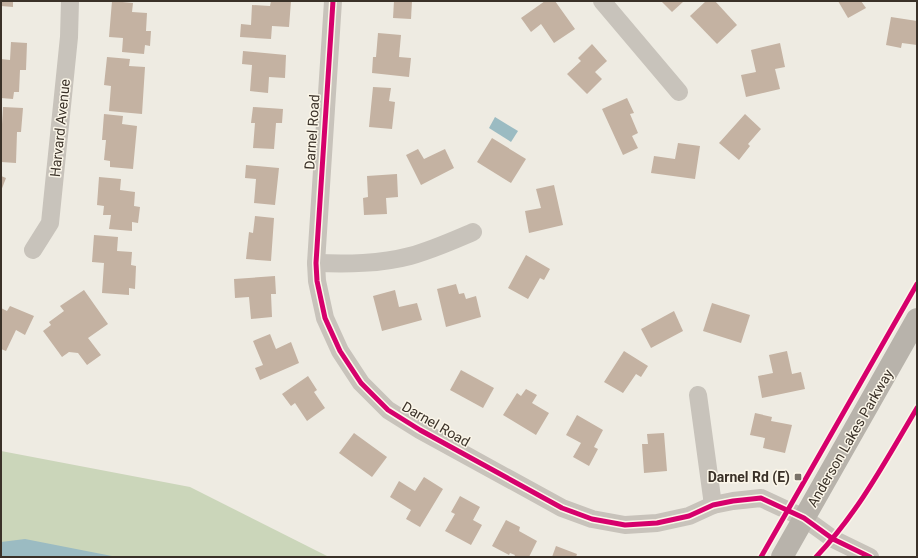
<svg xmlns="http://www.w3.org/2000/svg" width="918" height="558" font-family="Roboto,sans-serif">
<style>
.green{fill:#cbd6ba}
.water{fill:#9bbbc2}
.building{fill:#c4b2a2}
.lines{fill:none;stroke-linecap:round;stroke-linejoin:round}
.street{stroke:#c8c3bb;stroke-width:18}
.secondary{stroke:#b8b3ab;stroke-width:22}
.cycleway-casing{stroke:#fbf6e9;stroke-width:8}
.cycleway{stroke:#d6006c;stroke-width:5}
.poi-dot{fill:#797269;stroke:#fbf6e9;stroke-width:1.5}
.labels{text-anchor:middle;stroke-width:3;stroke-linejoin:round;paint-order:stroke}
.street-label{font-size:14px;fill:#3a3128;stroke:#fbf6e9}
.poi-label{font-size:14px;font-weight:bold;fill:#3a3128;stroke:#fbf6e9;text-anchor:end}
</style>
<rect width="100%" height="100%" fill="#eeebe2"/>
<!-- green -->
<polygon class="green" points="1,451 190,487 329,557 1,557"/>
<!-- water -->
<g class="water">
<polygon points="495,117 518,131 511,142 489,128"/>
<polygon points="25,539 117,557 1,557 1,542"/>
</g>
<!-- building -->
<g class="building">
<polygon points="2,1 13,1 13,7 1,6"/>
<polygon points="112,1 133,3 132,12 147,13 146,31 151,31 150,46 145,45 144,54 122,52 123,38 109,37"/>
<polygon points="271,1 291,1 289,27 272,26 271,39 240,37 241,24 251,25 252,5 270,6"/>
<polygon points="394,1 412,1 411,19 393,18"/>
<polygon points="545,1 555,1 575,29 554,43 541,24 531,32 521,18"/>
<polygon points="661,1 684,1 672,12"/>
<polygon points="706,1 715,1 737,25 717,44 690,16"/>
<polygon points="838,1 861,1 866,8 848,18"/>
<polygon points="891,17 917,21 917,45 902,43 901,48 886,45"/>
<polygon points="378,33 401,35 399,57 411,58 409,77 372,73 373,57 376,57"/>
<polygon points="11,42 27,43 26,70 20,70 19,92 14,92 13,99 1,98 1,59 10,60"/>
<polygon points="780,43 785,67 775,69 780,89 746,97 741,75 756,72 751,50"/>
<polygon points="592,44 607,61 595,72 602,79 587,94 567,74 581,61 578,58"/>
<polygon points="243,51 286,55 285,78 269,77 268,93 250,91 252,65 242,64"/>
<polygon points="107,57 130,59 129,66 145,67 142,114 109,111 111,86 104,85"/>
<polygon points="373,87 391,88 389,101 395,102 392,129 369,127"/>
<polygon points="627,98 634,113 630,114 638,133 632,136 638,148 623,155 602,109"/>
<polygon points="3,107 23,108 21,132 17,132 16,163 1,162 1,124 2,124"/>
<polygon points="253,107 283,109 282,123 276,123 274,149 253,148 255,123 251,123"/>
<polygon points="104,114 123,116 122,124 137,126 133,169 110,167 110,161 104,160 106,140 102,140"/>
<polygon points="745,114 761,129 748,144 750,146 739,160 719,143"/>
<polygon points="492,138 526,159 511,183 477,162"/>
<polygon points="678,143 700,146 695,179 651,173 654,156 675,159"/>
<polygon points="418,149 424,159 445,149 454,168 421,185 406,155"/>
<polygon points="246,165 279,168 275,205 254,203 256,179 245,178"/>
<polygon points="397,174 398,197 386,198 387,214 364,215 363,198 368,197 367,176"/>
<polygon points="1,176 6,178 1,191"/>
<polygon points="99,177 121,179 120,190 135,192 134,206 140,207 138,223 132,222 132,231 109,229 111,215 103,215 104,206 97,205"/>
<polygon points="554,185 563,225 529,233 525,211 541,208 536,189"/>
<polygon points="255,216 274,218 271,261 246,259 249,232 253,233"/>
<polygon points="94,235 118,237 117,251 132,252 131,265 136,266 135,289 129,288 129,295 102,293 104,263 92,262"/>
<polygon points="526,255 550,269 544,280 540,278 528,299 508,288"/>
<polygon points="275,276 276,294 271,294 272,317 251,319 249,297 235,298 234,279"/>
<polygon points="456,284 459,294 464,293 466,299 476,296 481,317 446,327 437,289"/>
<polygon points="84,290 108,324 88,338 101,355 87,365 78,353 69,352 62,357 43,331 51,325 49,322 64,311 60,306"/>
<polygon points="395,290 399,307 417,303 422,320 382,331 373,296"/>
<polygon points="712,303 750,315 741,343 703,331"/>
<polygon points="10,306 34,316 25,335 16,330 6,351 1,349 1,308 7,311"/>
<polygon points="674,311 683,331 651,348 641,329"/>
<polygon points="270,334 276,349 291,342 299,363 260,380 255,368 263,365 253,341"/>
<polygon points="624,351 648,366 641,377 636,374 623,393 604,382"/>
<polygon points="787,351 792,374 801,372 805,389 762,398 758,376 773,373 769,355"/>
<polygon points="461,370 494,388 483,408 450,390"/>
<polygon points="308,376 317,390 314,392 325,408 307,421 295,403 291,406 282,394"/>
<polygon points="526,389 537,395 532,403 549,413 536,435 503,415 517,393 521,396"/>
<polygon points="755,413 772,417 771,421 792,425 785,453 763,448 765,438 750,435"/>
<polygon points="577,415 603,430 594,447 598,449 589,466 573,457 581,443 566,435"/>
<polygon points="354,433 387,457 372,477 339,453"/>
<polygon points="664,433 667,471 644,473 642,444 648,444 647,434"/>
<polygon points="424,477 443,489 420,527 406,519 411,510 390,497 399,481 415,491"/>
<polygon points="460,496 480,507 473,520 482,525 471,545 445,531 455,514 451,512"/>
<polygon points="506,520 520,527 519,531 537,541 529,557 514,557 515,555 510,553 509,555 492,546"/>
<polygon points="556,546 577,554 576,557 552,557"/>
</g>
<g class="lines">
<!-- street -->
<g class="street">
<polyline points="333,1 316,263 317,281 325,318 340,351 361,383 388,410 420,430 562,508 592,519 625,525 657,523 689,516 713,505 733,501 761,498 804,518 833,539 870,557"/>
<polyline points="602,1 679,92"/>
<polyline points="33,250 50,223 69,37 70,1"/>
<path d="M316 263C347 264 380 264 410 256 432 250 452 241 473 232"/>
<polyline points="698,395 713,505"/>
</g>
<!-- secondary -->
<polyline class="secondary" points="782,557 917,319"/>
<defs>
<g id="cycleway">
<polyline points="333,1 316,263 317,281 325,318 340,351 361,383 388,410 420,430 562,508 592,519 625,525 657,523 689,516 713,505 733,501 761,498 804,518 833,539 870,557"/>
<polyline points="761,557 917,284"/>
<path d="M816 557C858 513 886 460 917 408"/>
</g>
</defs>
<!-- cycleway casing -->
<use href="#cycleway" class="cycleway-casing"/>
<!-- cycleway -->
<use href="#cycleway" class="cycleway"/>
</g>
<!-- markers -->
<rect class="poi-dot" x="794" y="473" width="8" height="8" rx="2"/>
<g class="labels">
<!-- street labels -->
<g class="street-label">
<text transform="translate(60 128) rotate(-84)" y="5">Harvard Avenue</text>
<text transform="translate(312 132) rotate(-86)" y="5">Darnel Road</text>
<text transform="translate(436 424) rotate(30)" y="5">Darnel Road</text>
<text transform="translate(850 438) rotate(-60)" y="5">Anderson Lakes Parkway</text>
</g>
<!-- poi labels -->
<g class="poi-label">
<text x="790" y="482">Darnel Rd (E)</text>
</g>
</g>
<!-- border -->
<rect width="918" height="558" fill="none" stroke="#3a3128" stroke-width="4"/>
</svg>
